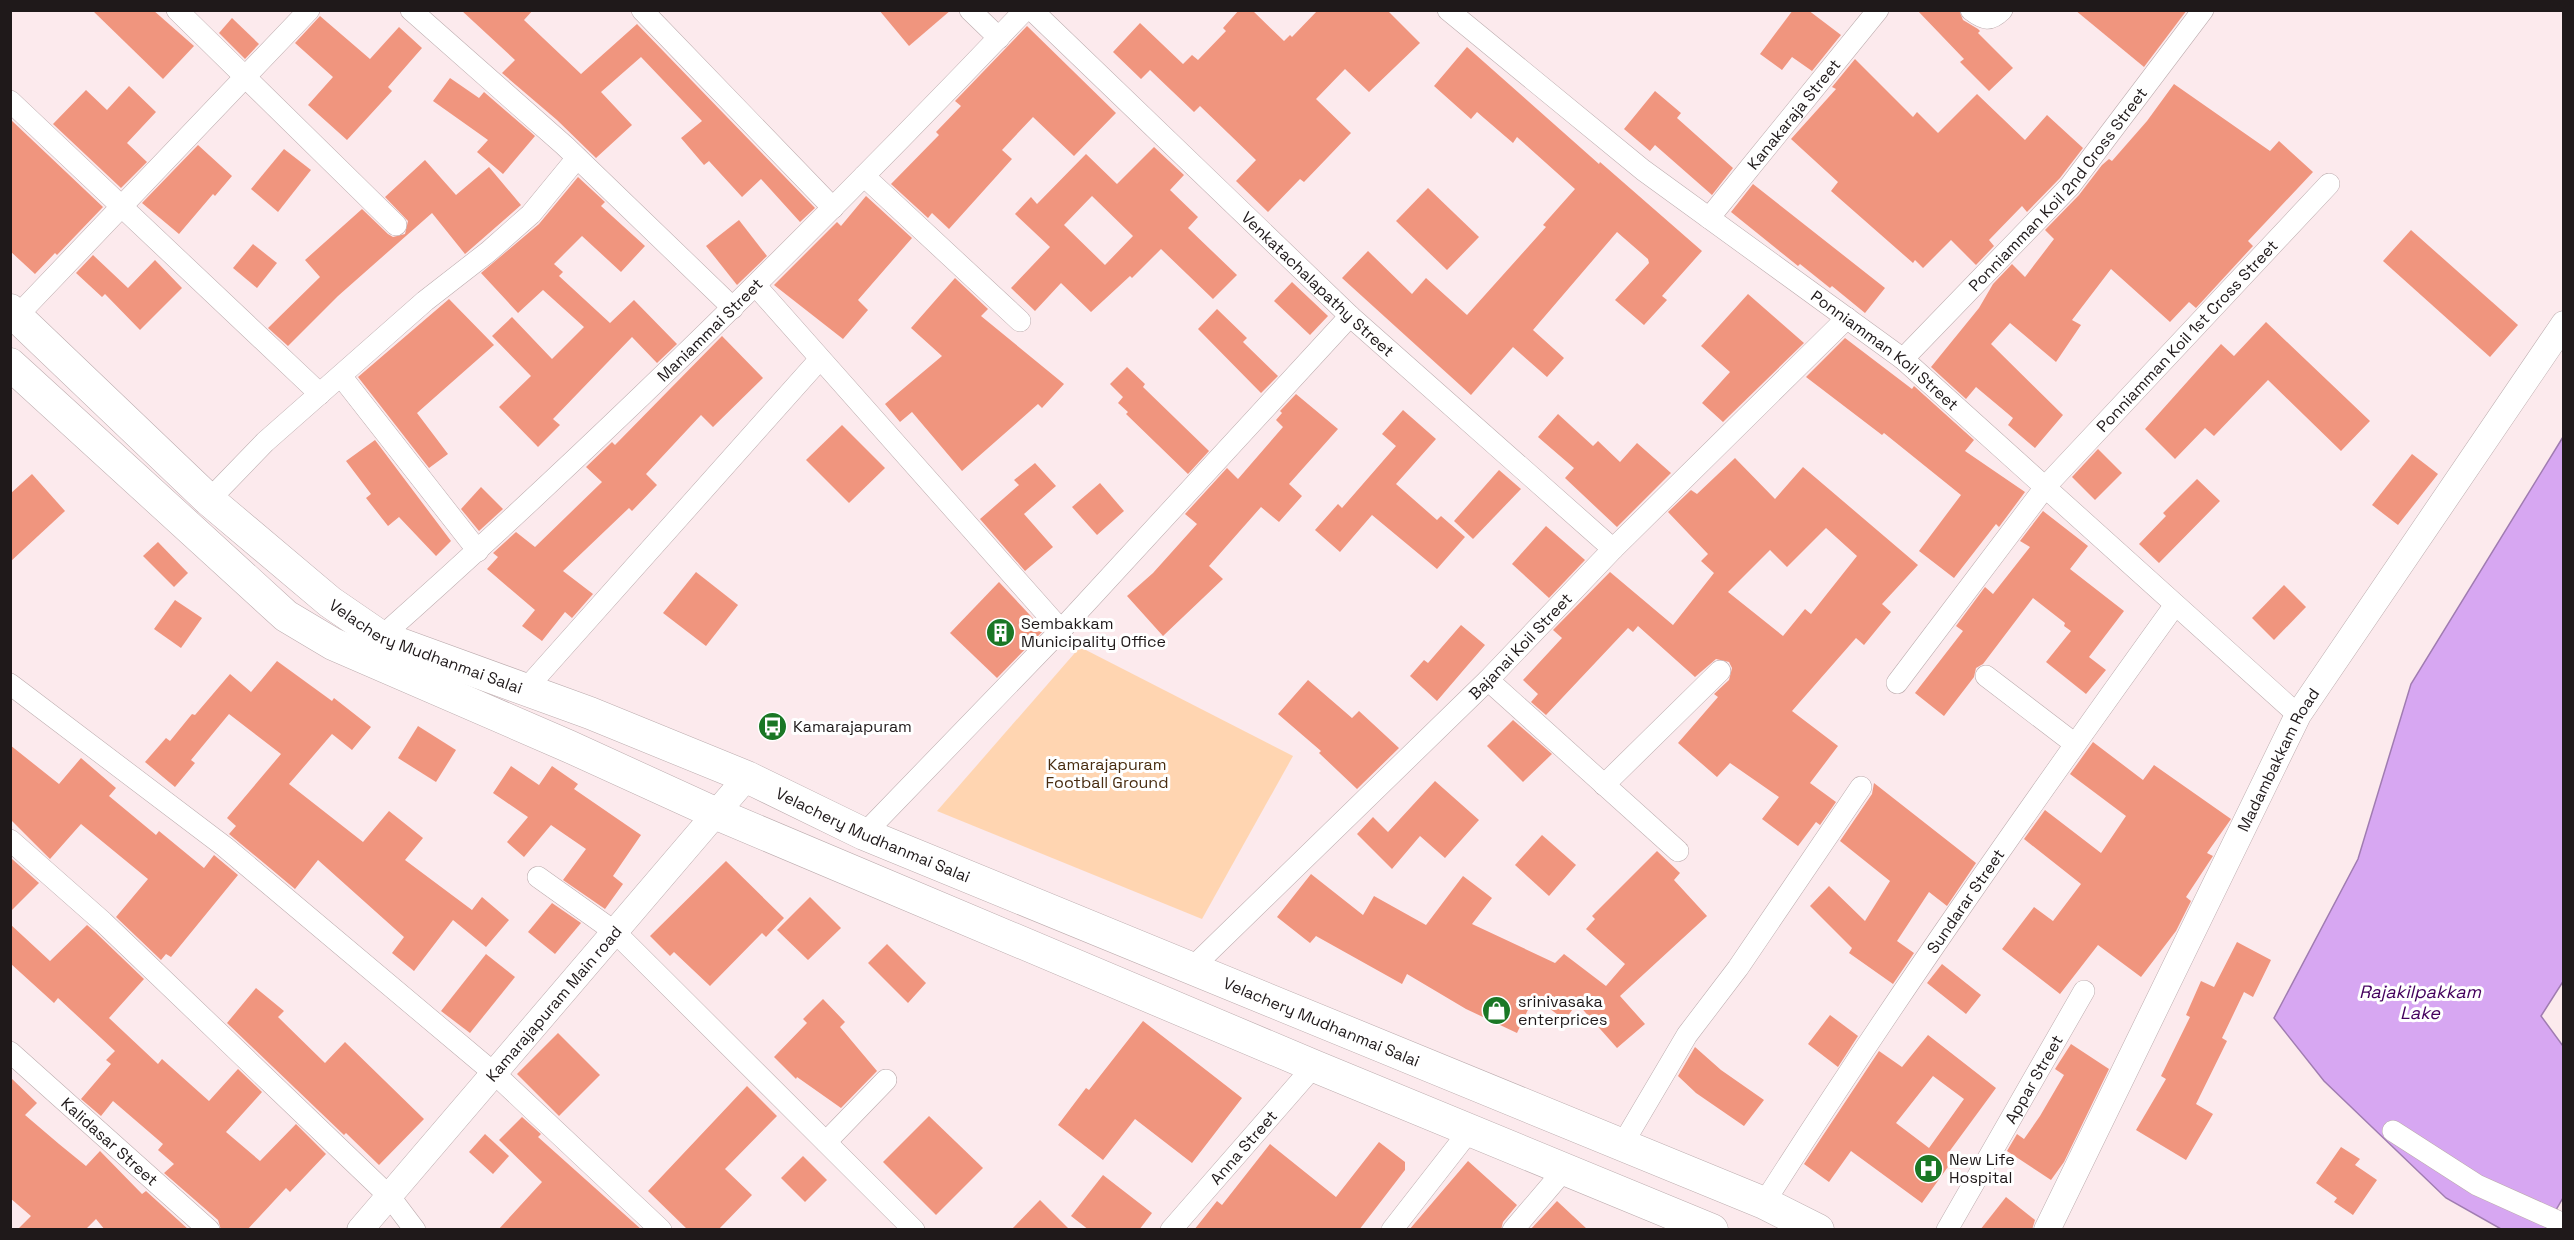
<svg xmlns="http://www.w3.org/2000/svg" width="2574" height="1240" font-family="'Space Grotesk',sans-serif">
<style>
.green{fill:#ffd5b1}
.water{fill:#d7a7f2;stroke:#a07cb1;stroke-width:1.5}
.building{fill:#f0957e;fill-rule:evenodd}
.lines{fill:none;stroke-linecap:round;stroke-linejoin:round}
.minor-casing{stroke:#bcacae;stroke-width:22}
.tertiary-casing{stroke:#bcacae;stroke-width:27}
.primary-casing{stroke:#bcacae;stroke-width:33}
.minor{stroke:#fff;stroke-width:21}
.tertiary{stroke:#fff;stroke-width:26}
.primary{stroke:#fff;stroke-width:32}
.labels{text-anchor:middle;stroke-width:6;stroke-linejoin:round;paint-order:stroke}
.street-label{font-size:16px;fill:#1f191a;stroke:#fff}
.poi-label{font-size:16px;fill:#1f191a;stroke:#fff;text-anchor:start}
.park-label{font-size:16px;fill:#482c10;stroke:#fff}
.water-label{font-size:18px;font-style:italic;fill:#44005d;stroke:#fff}
</style>
<rect width="100%" height="100%" fill="#fceaed"/>
<!-- green -->
<polygon class="green" points="1080,647 1293,756 1202,919 937,811"/>
<!-- water -->
<polygon class="water" points="2563,437 2564,980 2541,1016 2563,1046 2564,1196 2545,1229 2501,1229 2446,1198 2324,1081 2274,1018 2358,859 2411,684"/>
<!-- building -->
<g class="building">
<polygon points="92,10 153,10 194,46 163,79"/>
<polygon points="461,10 533,10 524,20 581,74 637,24 815,208 800,222 761,179 742,197 709,161 704,165 681,138 702,121 641,57 601,92 632,125 596,158 557,120 502,73 515,60"/>
<polygon points="879,10 951,10 909,46"/>
<polygon points="1239,10 1252,10 1284,41 1290,35 1292,37 1318,10 1387,10 1420,43 1369,92 1345,69 1316,99 1351,133 1304,182 1300,179 1268,212 1236,181 1256,160 1200,106 1194,112 1150,70 1141,79 1113,52 1140,23 1183,64 1192,55 1198,60 1226,31 1223,28"/>
<polygon points="1793,10 1808,10 1841,35 1812,71 1792,57 1782,70 1760,54"/>
<polygon points="1917,10 1959,10 1963,20 1978,29 1980,31 1978,33 2013,68 1989,91 1960,62 1964,59"/>
<polygon points="2075,10 2187,10 2144,67"/>
<polygon points="320,16 370,59 399,27 422,48 388,87 392,91 347,140 308,105 333,77 295,43"/>
<polygon points="232,18 259,44 245,59 219,33"/>
<polygon points="1027,26 1116,113 1074,156 1033,117 1002,150 1012,159 949,229 932,213 928,218 891,184 939,135 936,132 961,106 955,101"/>
<polygon points="1467,47 1599,164 1600,162 1702,251 1662,296 1667,300 1644,325 1615,300 1649,263 1648,259 1617,232 1533,330 1564,358 1547,377 1513,347 1471,395 1342,278 1368,251 1412,294 1426,278 1467,315 1546,227 1543,225 1575,189 1517,137 1513,143 1477,112 1471,119 1434,86"/>
<polygon points="1855,59 1913,117 1917,112 1938,133 1977,94 2025,140 2047,115 2083,148 2060,178 2027,212 2022,206 1989,240 1994,246 1976,265 1951,240 1923,268 1915,260 1913,263 1831,191 1838,182 1791,139 1836,89 1832,87"/>
<polygon points="450,78 479,98 484,92 535,136 503,174 477,152 488,140 433,101"/>
<polygon points="2174,84 2270,151 2279,141 2313,172 2248,241 2253,246 2196,308 2189,302 2170,322 2111,269 2072,320 2081,325 2056,362 2010,323 1991,344 2063,415 2035,448 2008,425 2013,418 1976,387 1966,399 1931,367 1979,308 1993,284 2012,264 2025,277 2054,239 2045,230 2079,195 2102,165 2109,159 2112,161 2147,121"/>
<polygon points="129,86 156,112 127,143 147,162 121,188 53,124 86,90 107,110"/>
<polygon points="1655,91 1681,113 1677,118 1733,168 1712,195 1655,145 1650,151 1624,129"/>
<polygon points="10,119 103,207 57,255 55,253 35,274 10,251"/>
<polygon points="198,145 232,176 215,196 213,194 179,234 142,203"/>
<path d="M1154 147 1184 175 1170 190 1198 217 1188 228 1237 275 1213 299 1161 249 1132 278 1130 276 1091 312 1061 283 1035 311 1011 288 1050 247 1015 214 1031 197 1037 204 1086 154 1117 184ZM1092 196 1133 236 1105 265 1064 225Z"/>
<polygon points="284,149 311,170 278,212 251,189"/>
<polygon points="425,160 456,195 489,167 521,205 465,254 432,213 338,296 288,346 268,328 320,277 305,260 362,209 388,234 393,237 405,234 408,221 385,197"/>
<polygon points="578,177 605,202 601,206 645,246 621,272 582,236 554,264 563,272 559,276 610,323 634,300 677,344 657,363 632,337 553,419 560,425 538,447 499,407 531,376 492,336 512,317 552,359 584,327 543,290 518,313 481,273 539,224"/>
<polygon points="1753,184 1885,288 1865,313 1832,286 1830,288 1800,264 1798,266 1731,212"/>
<polygon points="1428,188 1479,237 1447,270 1396,221"/>
<polygon points="866,196 912,238 858,300 868,310 843,339 774,285 837,222 841,226"/>
<polygon points="739,220 767,256 737,285 706,246"/>
<polygon points="2411,230 2518,325 2490,357 2383,261"/>
<polygon points="253,244 277,263 257,288 233,268"/>
<polygon points="93,255 128,288 155,260 182,288 140,330 105,294 102,297 76,273"/>
<polygon points="955,278 988,309 981,316 1064,384 1042,408 1038,404 962,471 912,412 900,422 885,404 942,356 911,328"/>
<polygon points="1292,282 1328,316 1310,335 1274,301"/>
<polygon points="1748,294 1804,343 1723,422 1702,403 1730,372 1701,346"/>
<polygon points="449,299 494,345 417,413 448,454 429,468 358,377"/>
<polygon points="1217,309 1247,338 1243,342 1278,376 1261,393 1198,329"/>
<polygon points="2266,322 2370,421 2341,451 2268,380 2214,436 2205,428 2175,459 2145,429 2221,344 2234,356"/>
<polygon points="722,336 763,378 713,427 701,415 646,474 657,485 632,511 629,508 563,571 593,594 572,618 565,612 542,641 522,626 535,610 487,569 498,557 493,553 516,532 535,547 602,482 586,467 612,442 615,445"/>
<polygon points="1845,338 1912,389 1914,386 1974,440 1965,451 2025,492 1999,527 1996,524 1954,578 1919,551 1961,495 1884,433 1882,435 1806,377"/>
<polygon points="1127,367 1145,384 1143,387 1209,451 1188,474 1126,414 1128,412 1118,403 1123,397 1110,384"/>
<polygon points="1296,394 1338,429 1289,484 1302,496 1279,522 1261,507 1209,566 1223,579 1163,636 1127,596 1153,573 1197,524 1185,514 1227,468 1238,479 1283,427 1276,420 1282,413 1280,411"/>
<polygon points="1403,410 1436,439 1396,484 1437,520 1441,516 1465,537 1437,569 1372,515 1340,552 1315,530 1338,504 1342,508 1396,446 1382,434"/>
<polygon points="1558,414 1593,446 1598,441 1620,462 1637,443 1671,473 1617,527 1565,478 1574,468 1538,437"/>
<polygon points="842,425 885,468 849,503 806,460"/>
<polygon points="375,440 451,541 436,556 399,517 388,526 366,498 371,494 346,461"/>
<polygon points="2098,449 2122,473 2095,500 2072,477"/>
<polygon points="2412,454 2438,474 2398,525 2372,505"/>
<path d="M1735 458 1775 499 1803 467 1918 565 1882 604 1891 612 1864 645 1856 638 1792 711 1838 746 1810 783 1836 802 1820 825 1816 822 1798 846 1762 819 1779 797 1730 763 1717 777 1678 743 1718 697 1714 694 1729 680 1732 668 1729 662 1716 659 1695 677 1638 626 1633 632 1628 628 1546 715 1531 702 1538 694 1523 680 1562 638 1553 630 1610 572 1673 625 1714 573 1701 561 1708 554 1668 512 1691 490 1697 494ZM1826 528 1857 556 1811 614 1805 609 1783 636 1728 592 1770 550 1787 567Z"/>
<polygon points="1035,463 1056,486 1024,514 1053,547 1025,571 980,519 1019,485 1014,480"/>
<polygon points="1499,470 1521,489 1473,539 1454,521"/>
<polygon points="32,474 65,511 10,562 10,494"/>
<polygon points="2197,479 2220,501 2159,563 2139,544 2166,516 2163,513"/>
<polygon points="1100,483 1124,511 1097,535 1072,507"/>
<polygon points="481,487 503,509 479,531 461,509"/>
<polygon points="2043,511 2088,546 2070,569 2124,611 2089,657 2106,670 2086,694 2046,662 2071,631 2064,626 2065,623 2033,598 1983,664 1976,668 1974,677 1944,716 1915,693 1963,631 1956,626 1985,587 1993,594 2030,547 2020,541"/>
<polygon points="1546,526 1585,560 1549,598 1512,564"/>
<polygon points="158,542 188,573 174,587 143,556"/>
<polygon points="696,572 738,605 706,646 663,613"/>
<polygon points="999,582 1044,630 997,678 950,633"/>
<polygon points="2284,585 2306,607 2274,640 2252,618"/>
<polygon points="175,600 202,618 181,648 154,629"/>
<polygon points="1461,625 1485,645 1437,701 1410,676 1424,660 1428,663"/>
<polygon points="277,661 332,701 334,698 371,727 352,750 332,734 289,784 363,842 389,811 423,838 405,860 472,910 482,897 509,920 486,947 453,920 414,971 392,953 404,937 318,860 295,889 229,834 236,826 227,818 281,754 229,714 191,760 195,763 175,787 145,762 166,738 170,741 192,714 195,715 230,674 251,692"/>
<polygon points="1308,680 1352,718 1359,711 1399,748 1357,789 1319,753 1321,751 1278,714"/>
<polygon points="1513,720 1552,754 1523,782 1487,746"/>
<polygon points="418,726 456,750 436,782 398,758"/>
<polygon points="2093,742 2143,780 2154,765 2231,819 2207,853 2213,856 2186,897 2191,901 2176,931 2141,977 2098,945 2060,994 2002,949 2034,907 2053,921 2081,884 2024,839 2045,810 2101,853 2126,816 2070,774"/>
<polygon points="10,745 59,784 81,758 116,788 109,796 156,835 159,831 204,868 214,855 238,875 171,957 166,954 161,960 116,917 148,879 81,824 50,859 10,819"/>
<polygon points="511,766 539,785 552,766 578,784 574,789 641,835 613,876 623,884 605,909 563,880 586,849 551,825 524,857 507,842 528,817 493,793"/>
<polygon points="1435,781 1479,820 1445,858 1420,836 1392,869 1357,834 1373,817 1388,832"/>
<polygon points="1874,783 1976,863 1947,906 1929,892 1897,941 1914,953 1893,984 1849,953 1852,948 1810,906 1829,886 1865,921 1890,881 1840,841 1872,794"/>
<polygon points="1542,835 1576,865 1549,896 1515,865"/>
<polygon points="1657,851 1680,873 1674,880 1707,916 1620,996 1645,1024 1617,1048 1577,1003 1565,1020 1534,997 1517,1033 1466,1009 1407,974 1402,984 1316,936 1310,943 1277,917 1311,874 1363,915 1374,896 1426,925 1463,876 1492,898 1472,924 1555,963 1564,954 1606,986 1625,964 1586,929 1595,919 1592,916"/>
<polygon points="12,859 39,883 10,912 10,860"/>
<polygon points="726,861 784,918 766,937 762,933 710,986 674,952 670,956 650,936"/>
<polygon points="810,897 841,928 808,960 777,930"/>
<polygon points="552,903 581,923 555,954 528,932"/>
<polygon points="10,924 50,961 87,925 94,931 144,979 109,1018 158,1064 162,1059 209,1101 238,1069 262,1092 226,1132 260,1161 296,1124 326,1154 290,1192 286,1188 247,1230 221,1230 218,1220 164,1173 174,1164 158,1150 163,1144 113,1101 101,1116 81,1099 111,1064 106,1060 115,1051 58,998 54,1003 10,963"/>
<polygon points="2237,942 2271,960 2253,997 2244,992 2222,1038 2227,1041 2196,1104 2213,1114 2186,1160 2136,1130 2166,1079 2161,1076 2190,1017 2186,1015 2201,981 2214,987"/>
<polygon points="887,944 926,983 908,1003 868,963"/>
<polygon points="486,954 515,977 470,1033 441,1011"/>
<polygon points="1942,964 1981,995 1966,1014 1927,983"/>
<polygon points="256,988 284,1011 278,1017 325,1063 345,1042 424,1119 379,1165 346,1133 344,1135 227,1023"/>
<polygon points="823,999 845,1022 840,1027 877,1071 841,1108 797,1077 796,1079 774,1057 807,1023 803,1019"/>
<polygon points="1830,1015 1858,1036 1838,1067 1808,1044"/>
<polygon points="1143,1021 1242,1098 1192,1163 1135,1119 1103,1160 1058,1125 1086,1088 1089,1090"/>
<polygon points="558,1033 600,1075 559,1116 517,1074"/>
<path d="M1928 1035 1996 1088 1949 1152 1955 1157 1922 1203 1851 1151 1829 1182 1804 1164 1879 1051 1902 1067ZM1933 1076 1964 1099 1929 1148 1896 1123Z"/>
<polygon points="2071,1044 2109,1069 2064,1162 2051,1180 2007,1151 2017,1134 2024,1139 2040,1116 2064,1075 2055,1069"/>
<polygon points="1695,1047 1721,1070 1764,1100 1744,1126 1696,1093 1678,1076"/>
<polygon points="10,1077 37,1103 25,1115 59,1144 86,1166 100,1151 142,1194 146,1191 189,1230 105,1230 96,1219 85,1230 17,1230 31,1216 10,1198"/>
<polygon points="747,1086 777,1116 725,1169 752,1195 718,1230 688,1230 648,1191"/>
<polygon points="929,1116 983,1168 936,1215 883,1162"/>
<polygon points="522,1117 541,1134 538,1137 642,1230 498,1230 542,1182 499,1140"/>
<polygon points="485,1134 509,1156 493,1174 469,1152"/>
<polygon points="1379,1142 1405,1162 1405,1170 1359,1230 1194,1230 1217,1201 1222,1205 1270,1144 1336,1197"/>
<polygon points="2341,1147 2360,1159 2355,1165 2377,1180 2353,1215 2334,1202 2337,1198 2316,1183"/>
<polygon points="803,1156 827,1180 805,1202 781,1178"/>
<polygon points="1468,1161 1517,1205 1503,1222 1501,1230 1409,1230"/>
<polygon points="1103,1175 1152,1213 1139,1230 1089,1230 1071,1216"/>
<polygon points="2006,1197 2035,1220 2032,1230 1980,1230"/>
<polygon points="1040,1200 1070,1230 1011,1230"/>
<polygon points="1557,1201 1588,1230 1530,1230"/>
</g>
<g class="lines">
<defs>
<g id="minor">
<polyline points="177,10 396,225"/>
<polyline points="411,10 565,146 733,308"/>
<polyline points="642,10 833,208"/>
<polyline points="970,10 999,38"/>
<path id="s1" d="M1032 10 1350 316 1613 549"/>
<path id="s2" d="M1448 10 1643 170 1903 359 2298 715"/>
<path d="M1971 10C1984 20 1990 22 2002 10"/>
<polyline points="10,101 320,394"/>
<polyline points="864,176 1020,321"/>
<path id="s3" d="M1709 218 1878 10"/>
<polyline points="756,286 1061,630"/>
<polyline points="17,316 309,10"/>
<path id="s4" d="M1903 359 2070 186 2203 10"/>
<polyline points="341,376 478,551"/>
<polyline points="209,500 265,442 425,301 488,252 531,214 577,158"/>
<path id="s5" d="M381 637C605 438 818 227 1025 10"/>
<polyline points="1986,676 2075,744"/>
<polyline points="1488,680 1678,851"/>
<path id="s6" d="M1897 683 2046 486 2329 184"/>
<polyline points="10,684 225,847 495,1074 661,1230"/>
<polyline points="525,690 820,359"/>
<polyline points="1604,785 1720,671"/>
<polyline points="864,834 1061,630 1350,316"/>
<polyline points="10,840 103,922 390,1197 415,1230"/>
<polyline points="538,877 615,932 914,1230"/>
<path id="s7" d="M1192 968 1488 680 1613 549 1847 318"/>
<path id="s8" d="M10 1052 209 1230"/>
<polyline points="2393,1131 2477,1185 2564,1224"/>
<polyline points="826,1142 886,1080"/>
<polyline points="1622,1145 1687,1035 1738,968 1861,787"/>
<path id="s9" d="M1764 1203C1894 999 2033 802 2175 605"/>
<path id="s10" d="M1171 1230 1314 1066"/>
<polyline points="1392,1230 1470,1130"/>
<polyline points="1513,1230 1565,1169"/>
<path id="s11" d="M1947 1230 2084 991"/>
</g>
<g id="tertiary">
<path id="s12" d="M360 1230 747 777"/>
<path id="s13" d="M2047 1230 2298 715 2564 324"/>
</g>
<g id="primary">
<path id="s14" d="M10 310 209 500 330 602 381 637 590 713 747 777 864 834 1764 1203 1818 1230"/>
<polyline points="10,364 286,616 333,644 568,746 717,814 1314,1066 1712,1230"/>
</g>
</defs>
<!-- minor casing -->
<use href="#minor" class="minor-casing"/>
<!-- tertiary casing -->
<use href="#tertiary" class="tertiary-casing"/>
<!-- primary casing -->
<use href="#primary" class="primary-casing"/>
<!-- minor -->
<use href="#minor" class="minor"/>
<!-- tertiary -->
<use href="#tertiary" class="tertiary"/>
<!-- primary -->
<use href="#primary" class="primary"/>
</g>
<!-- icons -->
<defs>
<symbol id="building-disc" viewBox="-11 -11 22 22"><circle r="9.5" fill="#1a7725" stroke="#fff"/><path d="M-4-6H4V6H1V3H-1V6H-4ZM-2.5-4.3h1.7v1.8h-1.7ZM.8-4.3h1.7v1.8H.8ZM-2.5-1h1.7V.8h-1.7ZM.8-1h1.7V.8H.8Z" fill="#fff"/></symbol>
<symbol id="bus-disc" viewBox="-11 -11 22 22"><circle r="9.5" fill="#1a7725" stroke="#fff"/><path d="M-5-6H5V4H4V6H2V4H-2V6H-4V4H-5ZM-3.5-4V0h7V-4ZM-3.5 1.2v1.5H-2V1.2ZM2 1.2v1.5H3.5V1.2Z" fill="#fff"/></symbol>
<symbol id="shop-disc" viewBox="-11 -11 22 22"><circle r="9.5" fill="#1a7725" stroke="#fff"/><path d="M-5-2.5h2.3a2.7 3.5 0 0 1 5.4 0H5L5.5 6h-11ZM-1.5-2.5h3a1.5 2.3 0 0 0-3 0Z" fill="#fff"/></symbol>
<symbol id="hospital-disc" viewBox="-11 -11 22 22"><circle r="9.5" fill="#1a7725" stroke="#fff"/><path d="M-5-5h3v3.5h4V-5h3V5h-3V1.5h-4V5h-3Z" fill="#fff"/></symbol>
</defs>
<g fill-rule="evenodd">
<use href="#building-disc" x="984" y="616" width="33" height="33"/>
<use href="#bus-disc" x="756" y="710" width="33" height="33"/>
<use href="#shop-disc" x="1480" y="994" width="33" height="33"/>
<use href="#hospital-disc" x="1912" y="1152" width="33" height="33"/>
</g>
<g class="labels">
<!-- street labels -->
<g class="street-label">
<text dy="6" stroke="none"><textPath href="#s3" startOffset="134">Kanakaraja Street</textPath></text>
<text dy="6" stroke="none"><textPath href="#s4" startOffset="230">Ponniamman Koil 2nd Cross Street</textPath></text>
<text dy="6" stroke="none"><textPath href="#s1" startOffset="396">Venkatachalapathy Street</textPath></text>
<text dy="6" stroke="none"><textPath href="#s5" startOffset="450">Maniammai Street</textPath></text>
<text dy="6" stroke="none"><textPath href="#s6" startOffset="453">Ponniamman Koil 1st Cross Street</textPath></text>
<text dy="6" stroke="none"><textPath href="#s2" startOffset="554">Ponniamman Koil Street</textPath></text>
<text dy="6" stroke="none"><textPath href="#s14" startOffset="540">Velachery Mudhanmai Salai</textPath></text>
<text dy="6" stroke="none"><textPath href="#s7" startOffset="460">Bajanai Koil Street</textPath></text>
<text dy="6" stroke="none"><textPath href="#s13" startOffset="524">Madambakkam Road</textPath></text>
<text dy="6" stroke="none"><textPath href="#s14" startOffset="1026">Velachery Mudhanmai Salai</textPath></text>
<text dy="6" stroke="none"><textPath href="#s9" startOffset="363">Sundarar Street</textPath></text>
<text dy="6" stroke="none"><textPath href="#s12" startOffset="298">Kamarajapuram Main road</textPath></text>
<text dy="6" stroke="none"><textPath href="#s14" startOffset="1512">Velachery Mudhanmai Salai</textPath></text>
<text dy="6" stroke="none"><textPath href="#s11" startOffset="174">Appar Street</textPath></text>
<text dy="6" stroke="none"><textPath href="#s8" startOffset="134">Kalidasar Street</textPath></text>
<text dy="6" stroke="none"><textPath href="#s10" startOffset="110">Anna Street</textPath></text>
</g>
<!-- poi labels -->
<g class="poi-label">
<text x="1021" y="629">Sembakkam<tspan x="1021" dy="18">Municipality Office</tspan></text>
<text x="793" y="732">Kamarajapuram</text>
<text x="1518" y="1007">srinivasaka<tspan x="1518" dy="18">enterprices</tspan></text>
<text x="1949" y="1165">New Life<tspan x="1949" dy="18">Hospital</tspan></text>
</g>
<!-- park labels -->
<g class="park-label">
<text x="1107" y="770">Kamarajapuram<tspan x="1107" dy="18">Football Ground</tspan></text>
</g>
<!-- water labels -->
<g class="water-label">
<text x="2420" y="998">Rajakilpakkam<tspan x="2420" dy="21">Lake</tspan></text>
</g>
</g>
<!-- border -->
<rect width="2574" height="1240" fill="none" stroke="#1f191a" stroke-width="24"/>
</svg>
